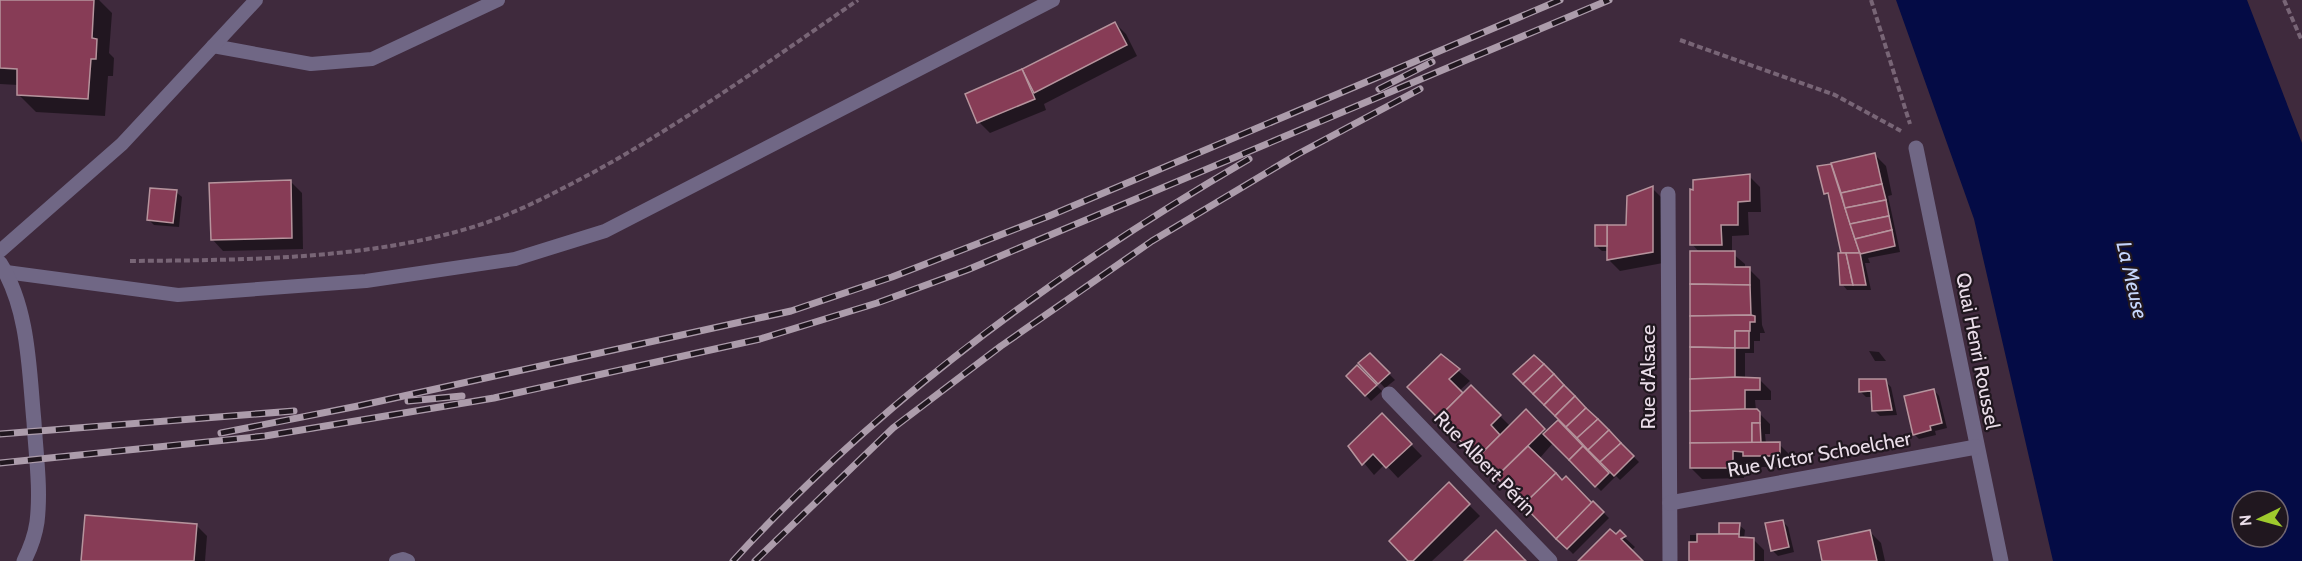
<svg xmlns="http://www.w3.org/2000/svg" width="2302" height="561" font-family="Cabin,sans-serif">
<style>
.water{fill:#040b45;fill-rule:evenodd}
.shadow{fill:#0007}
.building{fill:#873c56;stroke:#b6949d;stroke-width:1.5}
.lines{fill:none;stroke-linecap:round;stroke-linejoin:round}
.path{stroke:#786576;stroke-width:4;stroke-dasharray:6 3;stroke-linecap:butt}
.service{stroke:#706785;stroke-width:14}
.minor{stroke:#706785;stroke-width:15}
.rail-casing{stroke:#ac9cab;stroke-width:7}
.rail{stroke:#20171f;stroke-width:4.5;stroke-dasharray:14;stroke-linecap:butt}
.labels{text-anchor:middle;stroke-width:4.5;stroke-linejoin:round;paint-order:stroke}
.street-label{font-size:20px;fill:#eadde9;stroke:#20171f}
.water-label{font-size:21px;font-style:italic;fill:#c6d6fc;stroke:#20171f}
</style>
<rect width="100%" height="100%" fill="#3f2a3d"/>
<!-- water -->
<path class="water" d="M1896 0H2247L2302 143V561H2053L1974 219ZM2242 501H2278V537H2242Z"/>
<!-- shadow -->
<g class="shadow">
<polygon points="0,0 99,0 112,13 109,53 114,58 113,76 108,76 105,116 36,112 18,94 18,85 0,84"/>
<polygon points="1115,23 1126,34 1137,56 1044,104 1046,110 990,133 979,122 1022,70"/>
<polygon points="1875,155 1886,166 1892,195 1888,196 1900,252 1868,258 1870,263 1865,263 1871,290 1847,290 1842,284 1843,254 1830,198 1825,193 1819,167"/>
<polygon points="1749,176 1760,187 1761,212 1748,212 1749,235 1732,236 1732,253 1745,264 1745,269 1749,269 1760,280 1762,325 1765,333 1760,333 1760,341 1754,341 1754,353 1745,353 1745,379 1760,380 1771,391 1771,400 1755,400 1756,410 1770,424 1770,434 1765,434 1766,444 1779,444 1790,455 1790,467 1756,467 1751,462 1744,462 1744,478 1702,479 1691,468 1700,253 1692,244"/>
<polygon points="291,182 302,193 303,249 223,251 212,239"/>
<polygon points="1652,188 1663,199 1663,263 1620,271 1609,260 1609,251 1602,251 1596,246 1628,226"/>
<polygon points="176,192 182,197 179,227 154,225 148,219"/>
<polygon points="1869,351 1879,352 1886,361 1875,361"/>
<polygon points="1370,355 1395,380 1385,388 1361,363"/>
<polygon points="1441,356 1470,381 1459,391 1463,395 1471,387 1510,426 1526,411 1547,433 1558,422 1572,434 1574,433 1534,357 1639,462 1620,480 1616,476 1601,491 1553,443 1539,459 1562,482 1592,505 1594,503 1609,518 1573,554 1409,387"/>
<polygon points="1357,367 1382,391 1371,401 1348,376"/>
<polygon points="1885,381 1891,387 1897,415 1880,416 1874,410 1873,397 1866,397 1860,391"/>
<polygon points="1934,390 1939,396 1947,428 1935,431 1936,435 1919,439 1914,434"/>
<polygon points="1382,415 1422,456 1398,478 1385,464 1374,475 1350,446"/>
<polygon points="1449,485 1480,516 1432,561 1410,561"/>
<polygon points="1782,521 1788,527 1794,552 1778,556 1772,550"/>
<polygon points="196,525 207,536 205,561 83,561"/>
<polygon points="1739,525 1745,530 1744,539 1753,539 1764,550 1764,561 1690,561 1690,535 1721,535"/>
<polygon points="1870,532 1881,543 1885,561 1824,561"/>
<polygon points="1624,537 1635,547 1631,551 1641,561 1580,561"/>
</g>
<!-- building -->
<g class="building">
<polygon points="0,0 94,0 92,38 97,39 96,59 91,59 88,99 17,95 17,69 0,68"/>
<polygon points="1115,22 1127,45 1034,93 1022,69"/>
<polygon points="1022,69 1035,99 977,123 965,94"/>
<polygon points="1875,153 1882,184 1841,193 1831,163"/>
<polygon points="1831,164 1855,239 1860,253 1841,253 1828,193 1824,194 1817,166"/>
<polygon points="1750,174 1750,201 1738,202 1738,225 1721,225 1722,245 1690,245 1690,189 1693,190 1693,180"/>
<polygon points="291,180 292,238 211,240 209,183"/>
<polygon points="1882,184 1886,200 1845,208 1841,193"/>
<polygon points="1653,186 1653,252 1607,260 1607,225 1626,225 1627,196"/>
<polygon points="150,188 177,190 173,223 147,220"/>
<polygon points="1886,200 1889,216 1850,224 1845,208"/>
<polygon points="1889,216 1892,230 1855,239 1850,224"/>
<rect x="1595" y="225" width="12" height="21"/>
<polygon points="1892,230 1895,246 1860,254 1855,239"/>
<polygon points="1690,251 1735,251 1735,267 1750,267 1750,285 1690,284"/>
<polygon points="1838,253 1846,253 1853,285 1840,285"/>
<polygon points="1846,253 1860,253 1866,285 1853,285"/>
<polygon points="1690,284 1750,285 1751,315 1690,316"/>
<polygon points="1690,316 1751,315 1755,316 1755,322 1750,322 1750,331 1735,331 1735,348 1690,347"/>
<rect x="1735" y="331" width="14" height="17"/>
<polygon points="1690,347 1735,348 1735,379 1690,379"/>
<polygon points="1370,353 1390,373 1378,384 1358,363"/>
<polygon points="1441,354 1460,369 1449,379 1463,393 1438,418 1407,387"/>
<polygon points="1534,355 1544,364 1523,384 1513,374"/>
<polygon points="1544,364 1554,374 1533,394 1523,384"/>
<polygon points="1357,365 1377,385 1365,396 1346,376"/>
<polygon points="1554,374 1564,385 1544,405 1533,394"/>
<polygon points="1736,377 1760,378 1760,390 1745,390 1745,411 1690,411 1690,379"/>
<polygon points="1859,379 1886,379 1892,410 1872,411 1871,391 1859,392"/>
<polygon points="1471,385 1501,415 1491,425 1500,435 1477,458 1438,418"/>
<polygon points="1564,385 1575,396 1555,416 1544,405"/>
<polygon points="1934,389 1942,423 1930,426 1931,430 1913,435 1904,396"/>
<polygon points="1575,396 1586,408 1566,427 1555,416"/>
<polygon points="1586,408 1598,419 1577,438 1566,427"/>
<polygon points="1526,409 1545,429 1496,477 1477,458"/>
<polygon points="1745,409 1757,409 1760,412 1760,423 1752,423 1752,443 1690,443 1690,411"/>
<polygon points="1382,413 1412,444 1386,468 1373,454 1362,465 1348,446"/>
<polygon points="1598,419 1609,430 1588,450 1577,438"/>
<polygon points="1558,420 1583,446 1569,460 1543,434"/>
<polygon points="1752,423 1760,423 1761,443 1752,443"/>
<polygon points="1609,430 1621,443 1600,462 1588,450"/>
<polygon points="1780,442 1780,456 1743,456 1743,452 1733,451 1733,468 1690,468 1690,443"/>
<polygon points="1621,443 1634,456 1614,476 1600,462"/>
<polygon points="1528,446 1556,473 1523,505 1496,477"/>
<polygon points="1583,446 1609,473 1595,487 1569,460"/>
<polygon points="1556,473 1562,480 1566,476 1592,503 1556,539 1523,505"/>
<polygon points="1449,482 1470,504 1413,561 1408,561 1389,541"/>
<polygon points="1593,501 1604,512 1567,549 1556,539"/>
<polygon points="85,515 197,524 194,561 81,561"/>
<polygon points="1783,520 1789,547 1771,551 1765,523"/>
<polygon points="1719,523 1740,523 1739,534 1719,534"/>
<polygon points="1610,529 1616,534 1620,530 1626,536 1621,539 1643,561 1578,561"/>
<polygon points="1496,530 1526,561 1464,561"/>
<polygon points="1870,530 1877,561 1822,561 1818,541"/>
<polygon points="1697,534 1739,534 1739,537 1754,538 1754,561 1689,561 1689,542 1697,542"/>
</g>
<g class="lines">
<!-- path -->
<g class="path">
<polyline points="1871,0 1910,124"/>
<polyline points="2284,0 2302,41"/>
<polyline points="1680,40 1835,95 1901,131"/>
<path d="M130 261C242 260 368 260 476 226 517 213 554 193 592 173 685 122 771 60 858 0"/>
</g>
<!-- service -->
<g class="service">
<polyline points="213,46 311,64 372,59 498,0"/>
<polyline points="0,251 122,144 256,0"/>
<polyline points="6,272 178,295 366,281 515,259 605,231 1053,0"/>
<polyline points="396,561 403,559 408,561"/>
</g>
<!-- minor -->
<g class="minor">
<polyline points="1916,148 2001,561"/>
<polyline points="1668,194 1670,561"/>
<path d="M0 263C29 309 29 370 34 422 36 456 41 489 37 522 35 536 30 549 24 561"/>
<polyline points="1389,394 1550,561"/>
<polyline points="1670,503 1976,447"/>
</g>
<defs>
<g id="rail">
<polyline points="1379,89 1432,62"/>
<polyline points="408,401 462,396"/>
<polyline points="221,433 358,406 791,311 892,277 1049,216 1560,0"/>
<polyline points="0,434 294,411"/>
<polyline points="0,463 265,436 494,398 760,339 877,303 967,270 1609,0"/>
<path d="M733 561C881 399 1060 269 1249 159"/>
<polyline points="755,561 893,428 1001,346 1152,241 1298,154 1420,89"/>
</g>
</defs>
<!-- rail casing -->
<use href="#rail" class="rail-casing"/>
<!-- rail -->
<use href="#rail" class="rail"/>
</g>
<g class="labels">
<!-- street labels -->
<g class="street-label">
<text transform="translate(1978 351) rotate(79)" y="7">Quai Henri Roussel</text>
<text transform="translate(1648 377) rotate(-90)" y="7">Rue d'Alsace</text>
<text transform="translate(1819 454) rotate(-10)" y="7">Rue Victor Schoelcher</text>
<text transform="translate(1485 463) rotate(46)" y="7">Rue Albert Périn</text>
</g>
<!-- water labels -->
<g class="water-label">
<text transform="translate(2132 280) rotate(77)" y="7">La Meuse</text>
</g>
</g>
<!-- north arrow -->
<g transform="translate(2260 519) rotate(265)"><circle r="28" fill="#20171f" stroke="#716670" stroke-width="1.5"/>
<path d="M0-4.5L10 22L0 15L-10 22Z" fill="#9fca2d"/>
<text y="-9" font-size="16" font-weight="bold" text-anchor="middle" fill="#eadde9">N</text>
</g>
</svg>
